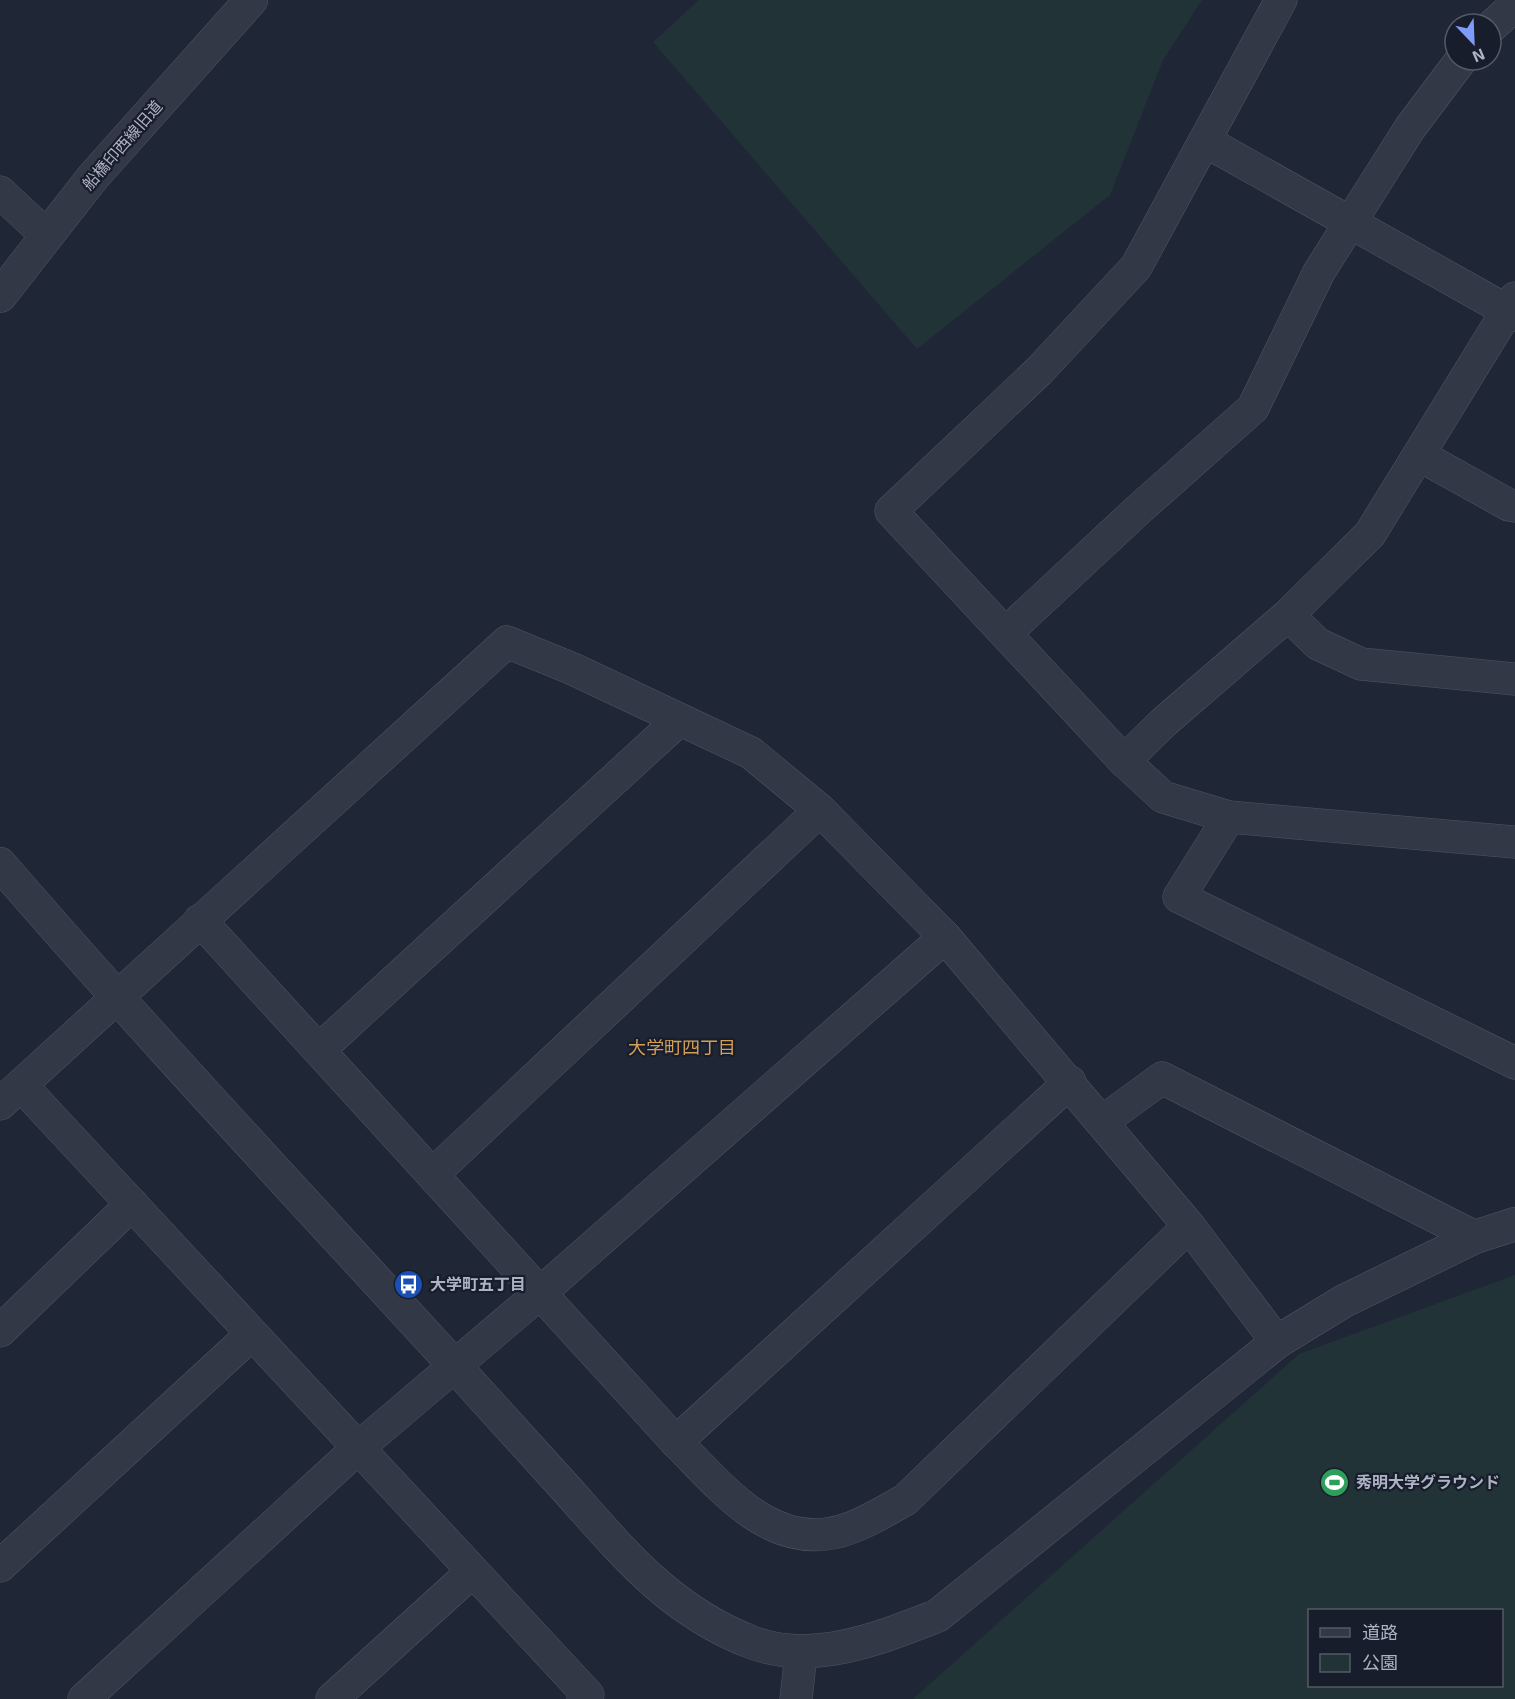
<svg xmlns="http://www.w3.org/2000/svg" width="1515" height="1699" font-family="'Exo 2','Noto Sans JP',sans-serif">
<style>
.green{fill:#223338;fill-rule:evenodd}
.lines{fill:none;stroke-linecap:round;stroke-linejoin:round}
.minor-casing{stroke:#505565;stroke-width:33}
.tertiary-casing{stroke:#505565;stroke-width:34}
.minor{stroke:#333847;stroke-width:32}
.tertiary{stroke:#333847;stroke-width:33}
.labels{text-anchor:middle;stroke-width:4.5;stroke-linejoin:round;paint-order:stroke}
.street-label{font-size:16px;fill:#adb2c4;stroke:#181d2b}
.poi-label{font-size:16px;font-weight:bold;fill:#adb2c4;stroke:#181d2b;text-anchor:start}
.neighbourhood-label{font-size:18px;fill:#d29f59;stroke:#181d2b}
</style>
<rect width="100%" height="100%" fill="#1f2636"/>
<!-- green -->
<g class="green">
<polygon points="699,0 1202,0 1163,60 1110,195 917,349 653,42"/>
<path d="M1515 1275V1699H913L1299 1354ZM1310 1610H1502V1686H1310Z"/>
</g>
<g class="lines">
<defs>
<g id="minor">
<polyline points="1281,0 1136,267 1039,371 891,511 1124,761 1163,797 1229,817 1515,842"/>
<polyline points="1491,27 1515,5"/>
<polyline points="1205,141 1515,315"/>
<polyline points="0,192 47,236"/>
<polyline points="1419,455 1509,505 1515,506"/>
<polyline points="1288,615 1318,644 1361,664 1515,679"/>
<polyline points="1006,633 1138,510 1253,408 1319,272 1410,128 1461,60"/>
<polyline points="1124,761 1164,722 1288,615 1370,534 1515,298"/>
<polyline points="1229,817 1179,897 1515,1063"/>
<path d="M200 920 676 1442C717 1482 762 1542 826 1534 854 1531 881 1513 905 1500L1189 1226"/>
<polyline points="320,1049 679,720"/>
<polyline points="21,1085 588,1695 583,1699"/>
<polyline points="0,1104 507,642 573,669 751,753 820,810 945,937 1189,1226 1277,1342"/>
<polyline points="1103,1121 1162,1078 1475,1237"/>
<polyline points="433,1174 820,810"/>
<polyline points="0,1331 132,1204"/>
<polyline points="676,1442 1070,1082"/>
<polyline points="0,1566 252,1334"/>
<polyline points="84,1699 358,1448 539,1294 945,937"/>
<polyline points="332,1699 472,1572"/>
<polyline points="796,1699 801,1654"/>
</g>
<g id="tertiary">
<polyline points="0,296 93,177 251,0"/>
<path d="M0 864C147 1034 301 1198 453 1364 492 1407 531 1450 570 1493 625 1555 671 1611 751 1642 813 1666 880 1638 937 1616L1277 1342 1344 1301 1475 1237 1515 1224"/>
</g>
</defs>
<!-- minor casing -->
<use href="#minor" class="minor-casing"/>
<!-- tertiary casing -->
<use href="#tertiary" class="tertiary-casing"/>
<!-- minor -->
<use href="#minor" class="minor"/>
<!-- tertiary -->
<use href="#tertiary" class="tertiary"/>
</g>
<!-- icons -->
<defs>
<symbol id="bus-disc" viewBox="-11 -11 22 22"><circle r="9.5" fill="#1a4fb4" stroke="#181d2b"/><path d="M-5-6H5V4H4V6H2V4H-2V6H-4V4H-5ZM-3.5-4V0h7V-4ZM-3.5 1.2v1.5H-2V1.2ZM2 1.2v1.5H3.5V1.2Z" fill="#fff"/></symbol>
<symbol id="stadium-disc" viewBox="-11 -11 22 22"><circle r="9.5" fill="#2e9e5b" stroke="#181d2b"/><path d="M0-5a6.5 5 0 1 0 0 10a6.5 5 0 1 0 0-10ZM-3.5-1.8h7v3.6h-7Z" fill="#fff"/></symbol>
</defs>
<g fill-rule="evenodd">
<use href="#bus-disc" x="392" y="1268" width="33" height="33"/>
<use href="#stadium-disc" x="1318" y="1466" width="33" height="33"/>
</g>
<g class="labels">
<!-- street labels -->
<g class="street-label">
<text transform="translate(122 145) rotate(-49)" y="6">船橋印西線旧道</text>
</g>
<!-- poi labels -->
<g class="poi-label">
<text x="430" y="1290">大学町五丁目</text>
<text x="1356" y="1488">秀明大学グラウンド</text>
</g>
<!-- neighbourhood labels -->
<g class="neighbourhood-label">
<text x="682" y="1054">大学町四丁目</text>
</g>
</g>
<!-- legend -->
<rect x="1308" y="1609" width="195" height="78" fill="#181d2b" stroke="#545968" stroke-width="1.5"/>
<rect x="1320" y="1628" width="30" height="9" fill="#333847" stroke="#545968" stroke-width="1.5"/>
<text x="1362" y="1639" font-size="18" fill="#adb2c4">道路</text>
<rect x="1320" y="1654" width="30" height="18" fill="#223338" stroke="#545968" stroke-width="1.5"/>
<text x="1362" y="1669" font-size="18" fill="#adb2c4">公園</text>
<!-- north arrow -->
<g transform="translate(1473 42) rotate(157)"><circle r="28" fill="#181d2b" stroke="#545968" stroke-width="1.5"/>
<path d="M0-4.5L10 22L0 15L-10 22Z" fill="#7e9bf7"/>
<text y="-9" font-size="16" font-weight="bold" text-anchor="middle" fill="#adb2c4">N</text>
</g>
</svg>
